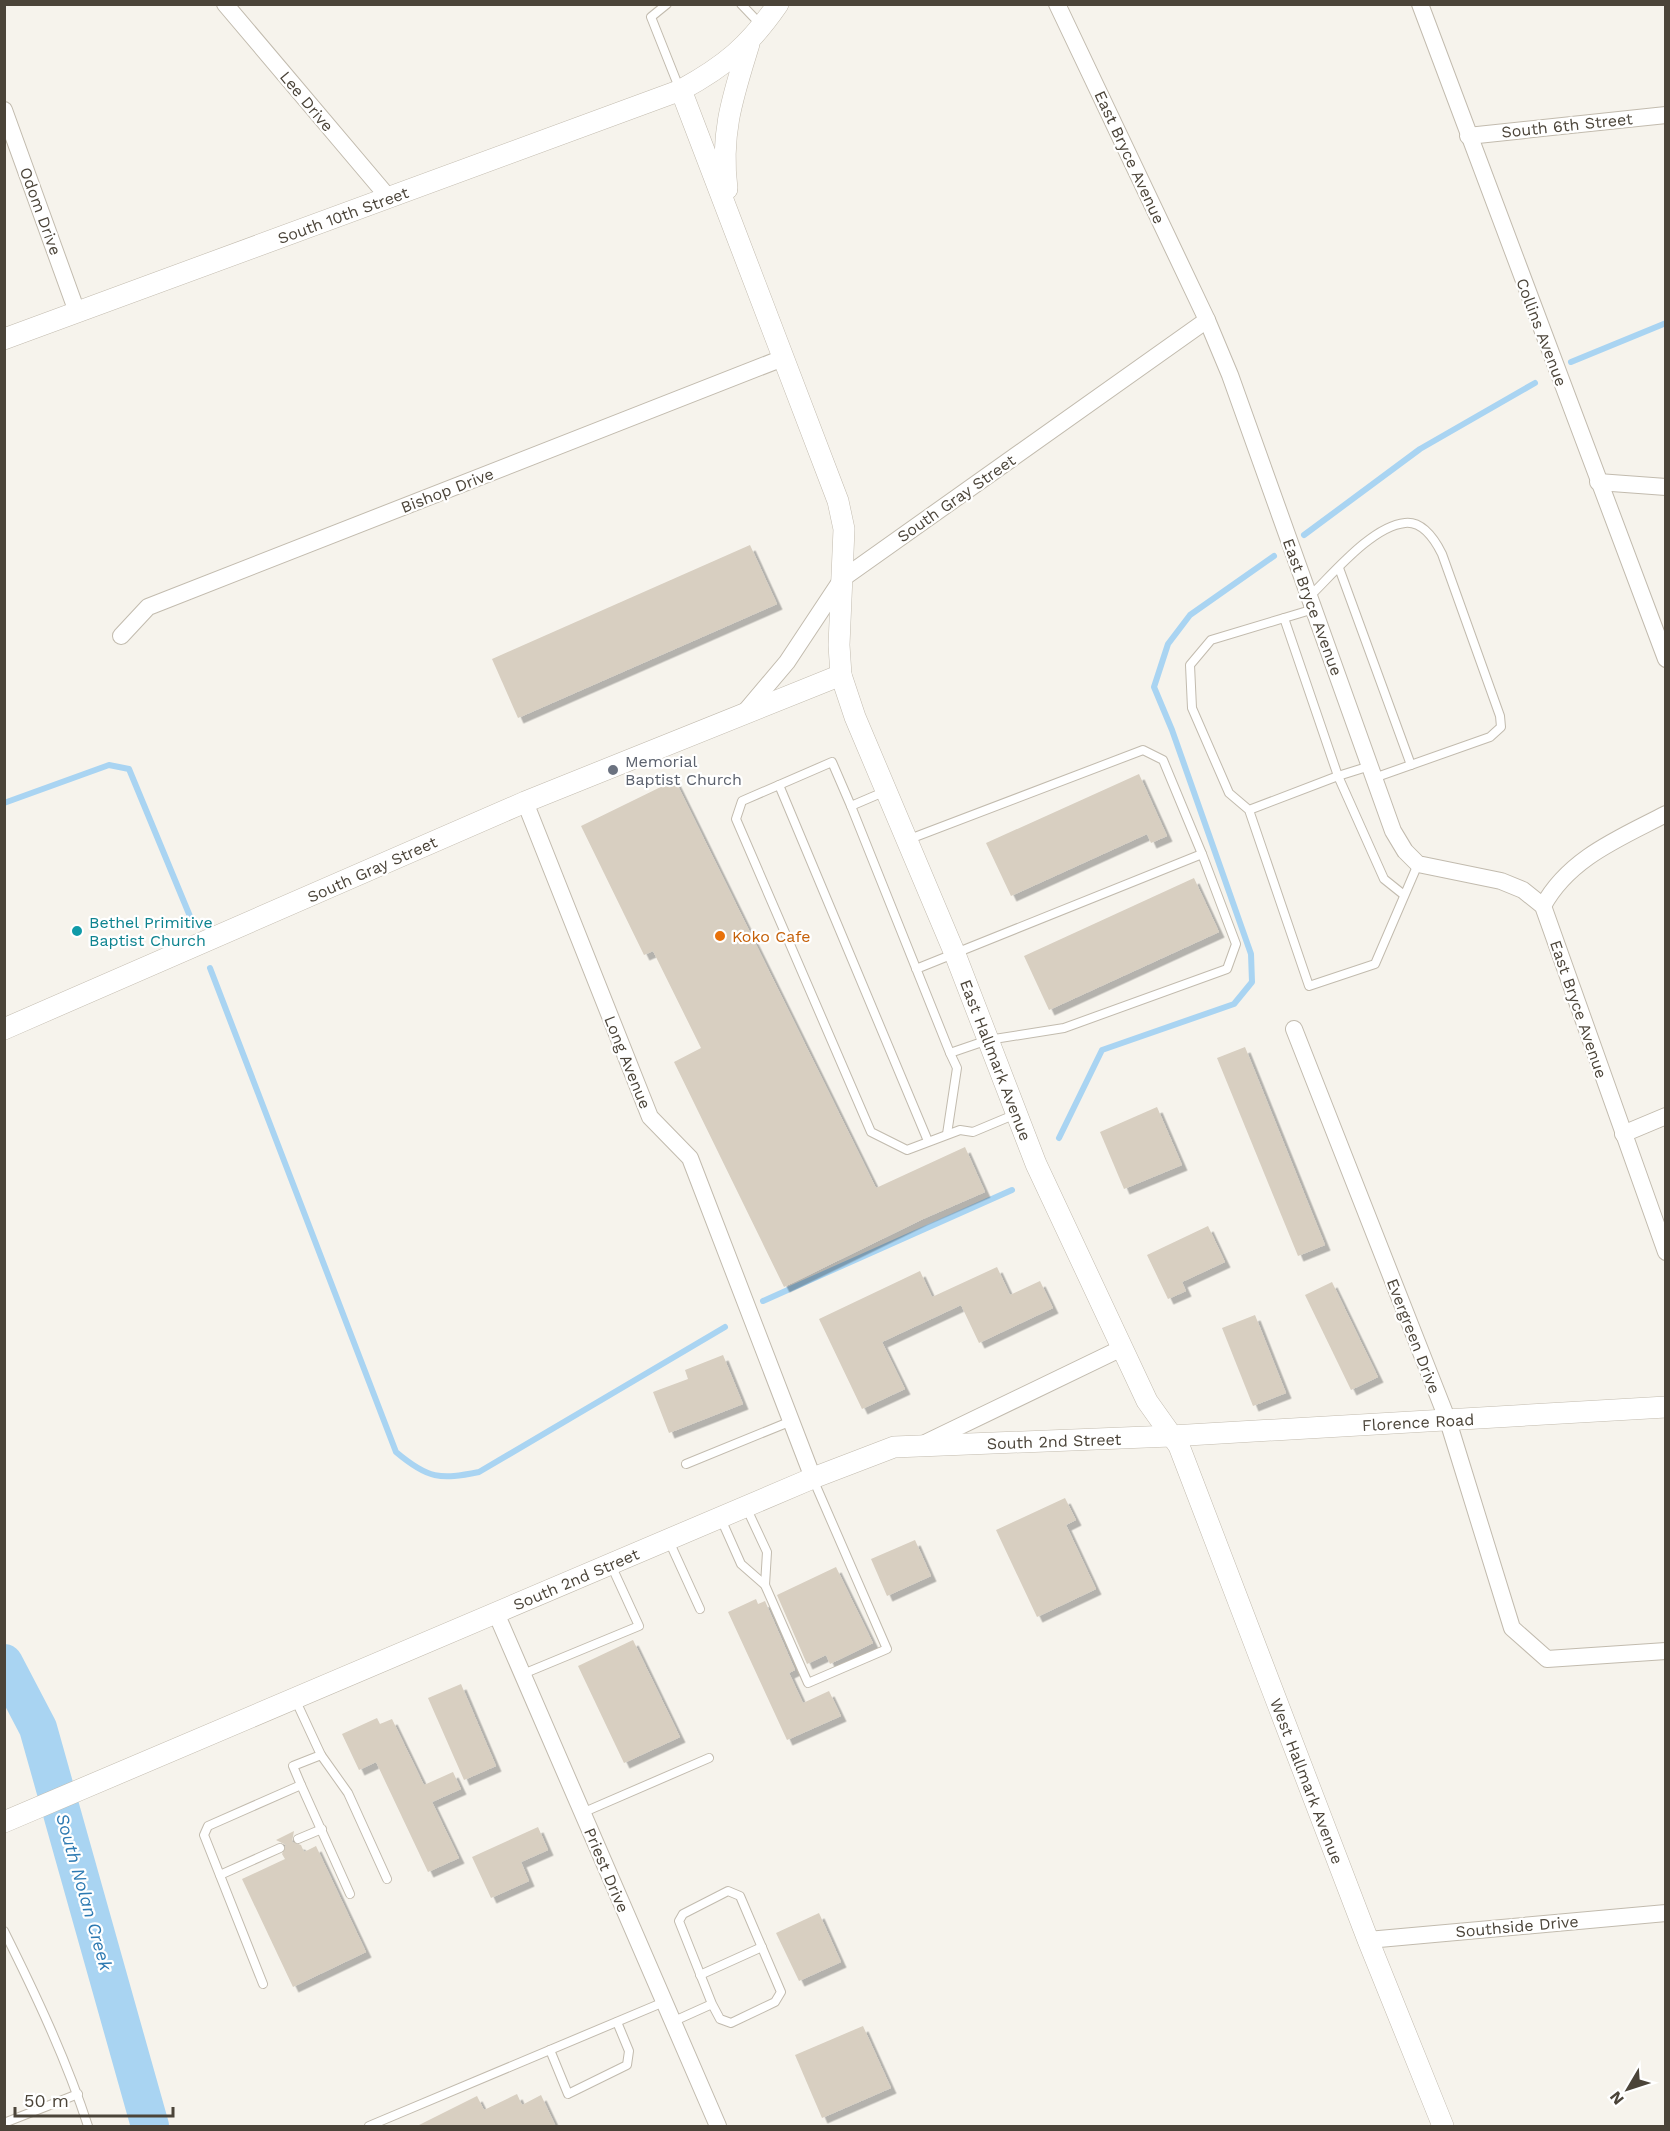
<svg xmlns="http://www.w3.org/2000/svg" width="1670" height="2131" font-family="'Work Sans',sans-serif">
<style>
.lines{fill:none;stroke-linecap:round;stroke-linejoin:round}
.stream{stroke:#a9d4f2;stroke-width:6}
.river{stroke:#a9d4f2;stroke-width:38}
.building{fill:#d8cfc1;filter:url(#shadow)}
.service-casing{stroke:#c2bbae;stroke-width:10}
.minor-casing{stroke:#c2bbae;stroke-width:18}
.tertiary-casing{stroke:#c2bbae;stroke-width:22}
.service{stroke:#fff;stroke-width:8}
.minor{stroke:#fff;stroke-width:16}
.tertiary{stroke:#fff;stroke-width:21}
.worship-dot{fill:#6b7280;stroke:#fff;stroke-width:2}
.culture-dot{fill:#0f9aa8;stroke:#fff;stroke-width:2}
.food-dot{fill:#e8710a;stroke:#fff;stroke-width:2}
.labels{text-anchor:middle;stroke-width:4.5;stroke-linejoin:round;paint-order:stroke}
.street-label{font-size:16px;fill:#4b4439;stroke:#fff}
.worship-label{font-size:16px;fill:#5b616d;stroke:#fff;text-anchor:start}
.culture-label{font-size:16px;fill:#0d838f;stroke:#fff;text-anchor:start}
.food-label{font-size:16px;fill:#c56008;stroke:#fff;text-anchor:start}
.water-label{font-size:18px;font-style:italic;fill:#2e7ab2;stroke:#fff}
</style>
<defs>
<filter id="shadow"><feDropShadow dx="5.5" dy="5.5" stdDeviation="0" flood-color="#0004"/></filter>
</defs>
<rect width="100%" height="100%" fill="#f6f3ec"/>
<g class="lines">
<!-- stream -->
<g class="stream">
<polyline points="1571,362 1666,323"/>
<polyline points="1304,535 1420,449 1535,383"/>
<polyline points="4,803 109,765 129,769 194,926"/>
<path d="M210 968 396 1452C428 1479 440 1480 479 1472L725 1327"/>
<polyline points="1059,1138 1102,1050 1234,1004 1252,982 1251,954 1172,730 1154,687 1168,644 1190,615 1274,556"/>
<polyline points="763,1301 1012,1190"/>
</g>
<!-- river -->
<polyline class="river" points="4,1663 38,1728 150,2126"/>
</g>
<!-- building -->
<g class="building">
<polygon points="750,545 777,604 518,718 492,659"/>
<polygon points="1139,774 1167,836 1151,843 1147,834 1011,896 986,843"/>
<polygon points="675,780 876,1188 965,1147 985,1192 923,1219 784,1287 674,1062 701,1048 653,951 644,955 581,826"/>
<polygon points="1194,878 1219,932 1049,1010 1024,956"/>
<polygon points="1245,1047 1325,1245 1298,1256 1217,1058"/>
<polygon points="1157,1107 1182,1165 1124,1189 1100,1132"/>
<polygon points="1208,1226 1225,1262 1182,1282 1186,1291 1168,1299 1147,1255"/>
<polygon points="997,1267 1010,1295 1040,1281 1053,1308 979,1343 961,1305 882,1342 905,1389 862,1409 819,1319 920,1271 932,1297"/>
<polygon points="1332,1282 1378,1377 1351,1390 1305,1295"/>
<polygon points="1255,1315 1286,1393 1253,1406 1222,1328"/>
<polygon points="723,1355 743,1404 669,1433 653,1392 688,1379 685,1370"/>
<polygon points="1065,1498 1076,1520 1066,1525 1096,1589 1037,1617 996,1530"/>
<polygon points="915,1540 931,1576 887,1596 871,1559"/>
<polygon points="836,1567 873,1643 830,1664 826,1655 807,1664 777,1595"/>
<polygon points="756,1599 758,1604 765,1601 795,1670 789,1673 803,1703 829,1691 841,1716 787,1740 728,1612"/>
<polygon points="633,1640 680,1737 624,1763 578,1666"/>
<polygon points="461,1684 496,1766 464,1780 428,1698"/>
<polygon points="377,1718 380,1724 392,1719 424,1785 453,1772 461,1789 432,1802 459,1858 428,1872 376,1762 359,1770 342,1734"/>
<polygon points="538,1827 548,1850 521,1862 529,1881 491,1898 472,1857"/>
<polygon points="294,1831 292,1842 301,1845 304,1852 316,1846 366,1952 293,1987 242,1879 285,1859 282,1854 286,1845 276,1840"/>
<polygon points="819,1913 841,1962 799,1981 776,1933"/>
<polygon points="863,2026 891,2088 822,2118 795,2055"/>
<polygon points="517,2094 522,2105 541,2095 556,2127 415,2127 477,2096 484,2110"/>
</g>
<g class="lines">
<defs>
<g id="service">
<polyline points="667,4 651,17 680,90"/>
<polyline points="741,4 762,26"/>
<polyline points="1339,568 1411,765"/>
<path d="M1310 596C1332 575 1372 526 1405 523 1423 521 1435 540 1442 554L1500 716 1501 727 1490 737 1374 778"/>
<polyline points="1284,618 1314,609"/>
<polyline points="1370,766 1338,776 1384,879 1404,895"/>
<polyline points="779,785 928,1141"/>
<polyline points="886,791 851,806 832,762 742,801 736,819 871,1132 907,1150 960,1130 973,1132 1016,1114"/>
<polyline points="851,806 950,1053 988,1040 1064,1028 1227,969 1236,944 1202,854 916,969"/>
<polyline points="1249,810 1338,776 1284,618 1211,640 1190,665 1192,708 1229,793 1249,810 1309,986 1375,964 1418,864"/>
<polyline points="907,840 1143,750 1163,760 1202,854"/>
<polyline points="947,1134 957,1068 950,1053"/>
<polyline points="686,1464 789,1422"/>
<polyline points="746,1507 767,1552 765,1585 808,1683 887,1649 813,1479"/>
<polyline points="721,1519 741,1564 765,1585"/>
<polyline points="669,1541 700,1609"/>
<polyline points="523,1674 639,1626 611,1565"/>
<polyline points="321,1755 348,1793 387,1879"/>
<polyline points="301,1785 350,1894"/>
<polyline points="582,1813 709,1758"/>
<polyline points="298,1839 322,1829"/>
<polyline points="220,1875 280,1848"/>
<path d="M4 1931C36 1995 66 2059 88 2126"/>
<polyline points="700,1975 762,1947"/>
<polyline points="263,1984 204,1835 208,1826 301,1785 293,1766 321,1755 295,1699"/>
<polyline points="672,2022 712,2004 720,2019 731,2023 775,2002 781,1992 740,1896 728,1891 683,1914 679,1921 712,2004"/>
<polyline points="550,2050 568,2094 627,2065 629,2051 617,2022"/>
<polyline points="4,2123 78,2094"/>
<polyline points="369,2126 664,2002"/>
</g>
<g id="minor">
<polyline points="225,4 389,198"/>
<polyline points="1057,4 1207,320 1230,375 1393,831 1405,851 1418,864 1501,881 1523,890 1543,906 1666,1252"/>
<polyline points="1420,4 1666,659"/>
<polyline points="4,110 77,312"/>
<polyline points="1468,136 1666,115"/>
<polyline points="1598,482 1666,487"/>
<polyline points="121,636 148,607 783,358"/>
<polyline points="744,713 787,662 842,579 1207,320"/>
<polyline points="525,802 650,1117 690,1158 813,1478"/>
<path d="M1543 906C1569 858 1620 838 1666 814"/>
<polyline points="1294,1029 1448,1421 1512,1628 1547,1659 1666,1651"/>
<polyline points="1623,1134 1666,1116"/>
<polyline points="923,1444 1122,1348"/>
<polyline points="496,1613 718,2126"/>
<polyline points="1368,1940 1666,1913"/>
</g>
<g id="tertiary">
<polyline points="681,90 838,501 844,529 839,645 841,675 855,717 955,954 1036,1164 1147,1401 1179,1446 1368,1940 1443,2126"/>
<path d="M727 189C720 133 733 96 749 44"/>
<path d="M4 339 681 90C725 66 749 46 778 4"/>
<polyline points="4,1029 525,802 841,675"/>
<polyline points="4,1822 813,1478 894,1447 1171,1436 1666,1407"/>
</g>
</defs>
<!-- service casing -->
<use href="#service" class="service-casing"/>
<!-- minor casing -->
<use href="#minor" class="minor-casing"/>
<!-- tertiary casing -->
<use href="#tertiary" class="tertiary-casing"/>
<!-- service -->
<use href="#service" class="service"/>
<!-- minor -->
<use href="#minor" class="minor"/>
<!-- tertiary -->
<use href="#tertiary" class="tertiary"/>
</g>
<!-- markers -->
<circle class="worship-dot" cx="613" cy="770" r="6"/>
<circle class="culture-dot" cx="77" cy="931" r="6"/>
<circle class="food-dot" cx="720" cy="936" r="6"/>
<g class="labels">
<!-- street labels -->
<g class="street-label">
<text transform="translate(307 101) rotate(50)" y="6">Lee Drive</text>
<text transform="translate(1567 125) rotate(-6)" y="6">South 6th Street</text>
<text transform="translate(1130 157) rotate(65)" y="6">East Bryce Avenue</text>
<text transform="translate(41 211) rotate(70)" y="6">Odom Drive</text>
<text transform="translate(343 215) rotate(-20)" y="6">South 10th Street</text>
<text transform="translate(1542 332) rotate(69)" y="6">Collins Avenue</text>
<text transform="translate(447 490) rotate(-21)" y="6">Bishop Drive</text>
<text transform="translate(956 498) rotate(-35)" y="6">South Gray Street</text>
<text transform="translate(1313 607) rotate(70)" y="6">East Bryce Avenue</text>
<text transform="translate(372 869) rotate(-24)" y="6">South Gray Street</text>
<text transform="translate(1579 1009) rotate(71)" y="6">East Bryce Avenue</text>
<text transform="translate(996 1060) rotate(69)" y="6">East Hallmark Avenue</text>
<text transform="translate(628 1062) rotate(68)" y="6">Long Avenue</text>
<text transform="translate(1414 1336) rotate(69)" y="6">Evergreen Drive</text>
<text transform="translate(1418 1422) rotate(-3)" y="6">Florence Road</text>
<text transform="translate(1054 1441) rotate(-2)" y="6">South 2nd Street</text>
<text transform="translate(576 1579) rotate(-23)" y="6">South 2nd Street</text>
<text transform="translate(1307 1781) rotate(69)" y="6">West Hallmark Avenue</text>
<text transform="translate(607 1870) rotate(67)" y="6">Priest Drive</text>
<text transform="translate(1517 1926) rotate(-5)" y="6">Southside Drive</text>
</g>
<!-- worship labels -->
<g class="worship-label">
<text x="625" y="767">Memorial<tspan x="625" dy="18">Baptist Church</tspan></text>
</g>
<!-- culture labels -->
<g class="culture-label">
<text x="89" y="928">Bethel Primitive<tspan x="89" dy="18">Baptist Church</tspan></text>
</g>
<!-- food labels -->
<g class="food-label">
<text x="732" y="942">Koko Cafe</text>
</g>
<!-- water labels -->
<g class="water-label">
<text transform="translate(84 1892) rotate(74)" y="6">South Nolan Creek</text>
</g>
</g>
<!-- border -->
<rect width="1670" height="2131" fill="none" stroke="#4b4439" stroke-width="12"/>
<!-- north arrow -->
<g transform="translate(1628 2089) rotate(231)" stroke="#ffffff" stroke-width="4.5" paint-order="stroke">
<path d="M0-4.5L10 22L0 15L-10 22Z" fill="#4b4439"/>
<text y="-9" font-size="16" font-weight="bold" text-anchor="middle" fill="#4b4439">N</text>
</g>
<!-- scale -->
<path d="M15 2107v9h158v-9" fill="none" stroke="#4b4439" stroke-width="3"/>
<text x="24" y="2107" font-size="18" fill="#4b4439" stroke="#ffffff" stroke-width="4.5" paint-order="stroke">50 m</text>
</svg>
